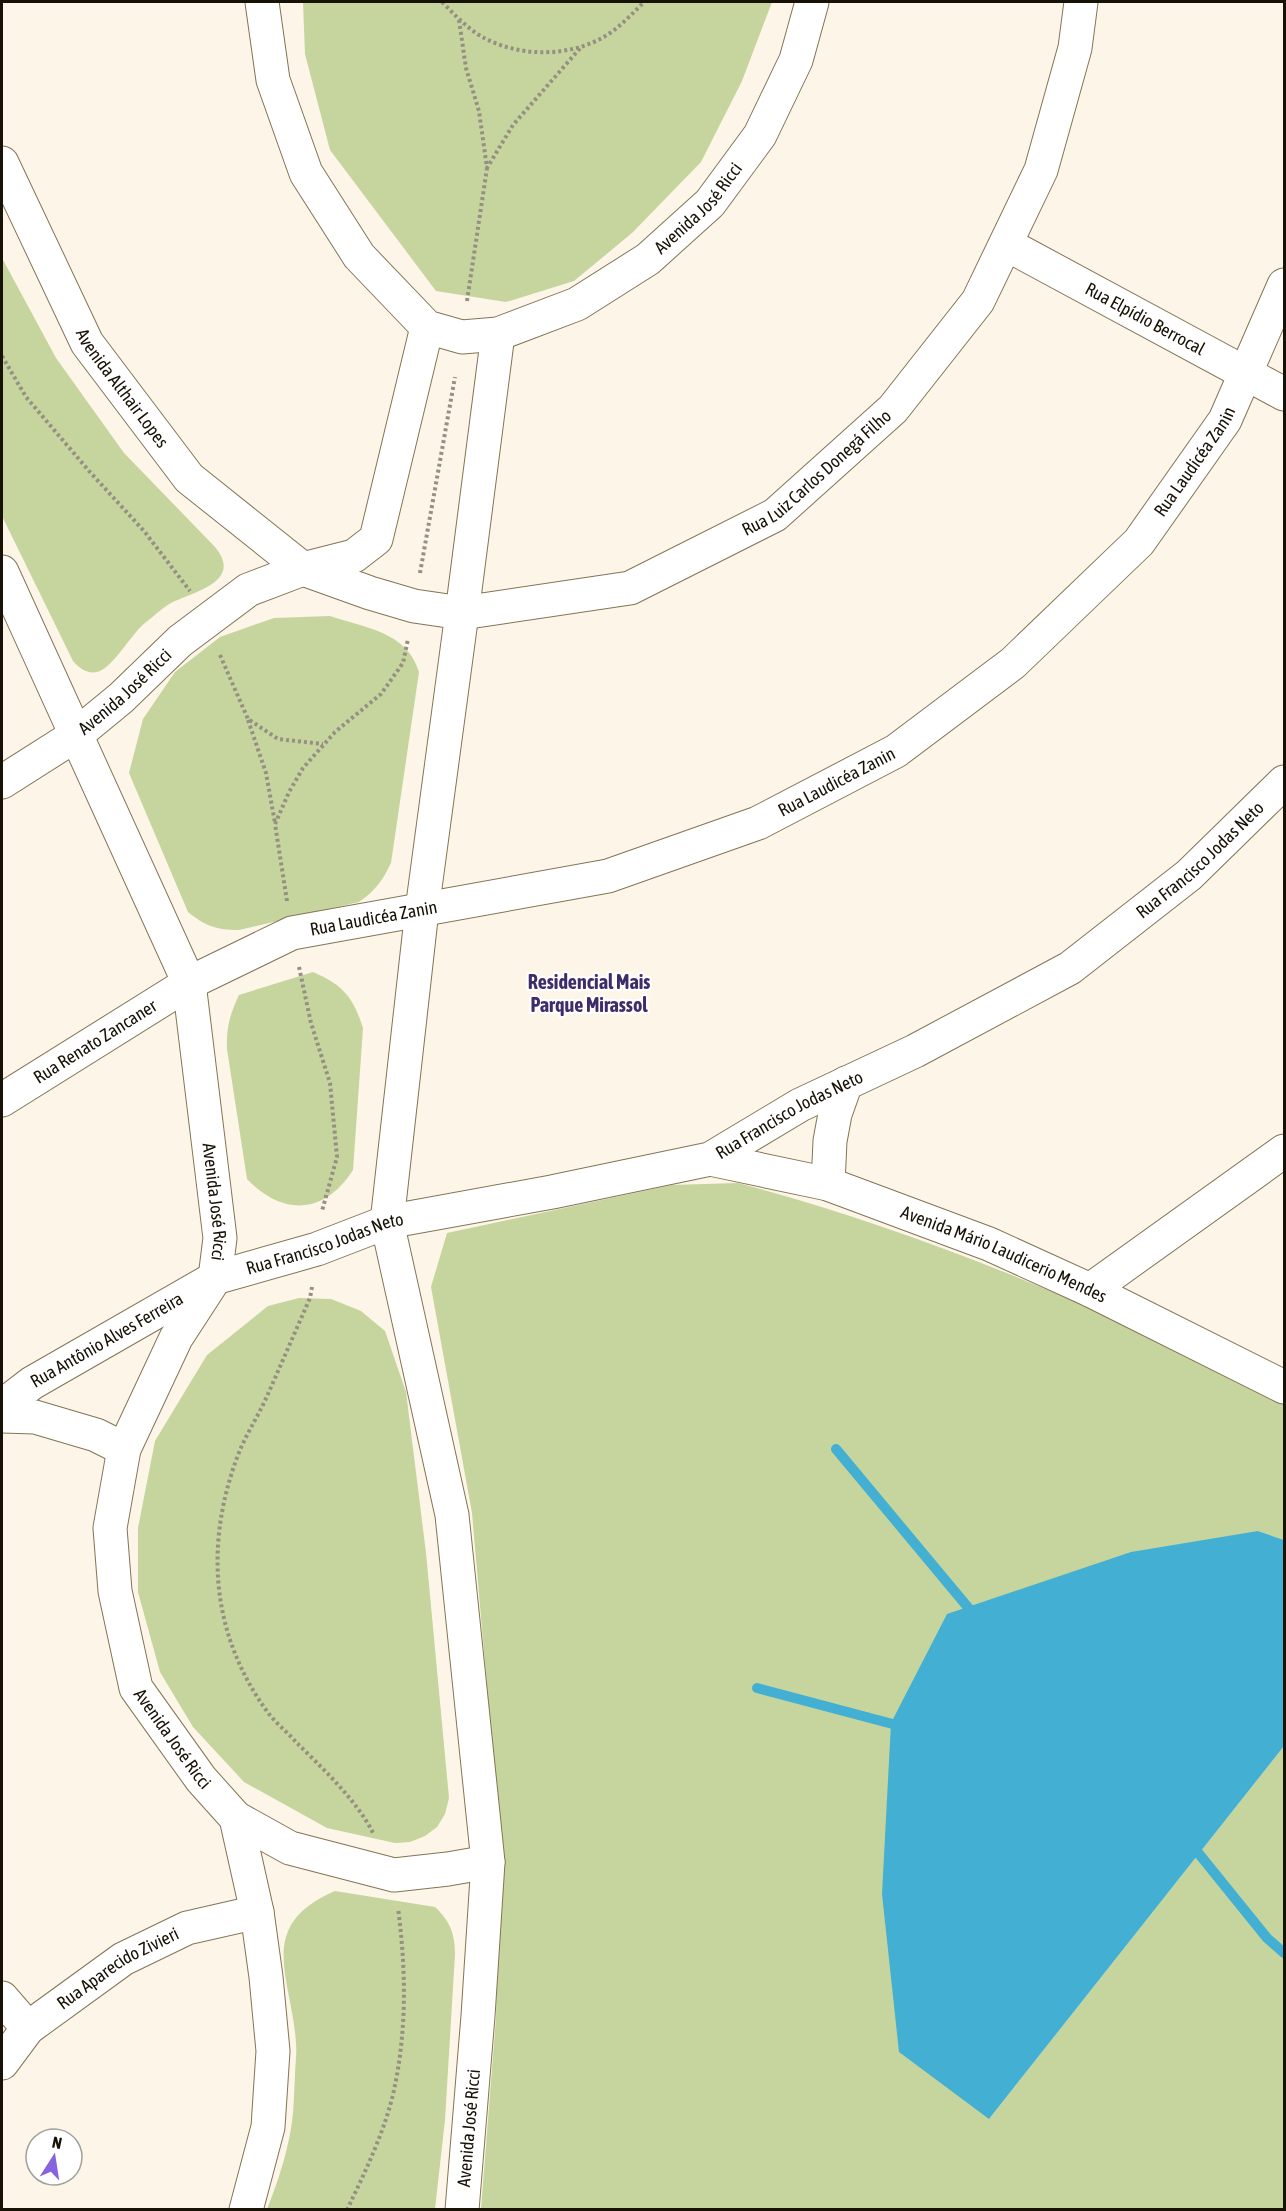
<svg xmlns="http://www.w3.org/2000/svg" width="1286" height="2211" font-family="'Asap Condensed',sans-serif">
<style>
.green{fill:#c5d59d}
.water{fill:#43afd2}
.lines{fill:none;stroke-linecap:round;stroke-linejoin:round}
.stream{stroke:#43afd2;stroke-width:10}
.minor-casing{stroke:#847456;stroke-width:35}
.tertiary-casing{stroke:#847456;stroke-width:35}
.path{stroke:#968f83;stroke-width:4;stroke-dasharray:3 3;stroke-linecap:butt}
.minor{stroke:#fff;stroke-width:33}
.tertiary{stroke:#fff;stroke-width:33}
.labels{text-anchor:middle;stroke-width:4.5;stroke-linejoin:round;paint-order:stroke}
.street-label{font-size:18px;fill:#171106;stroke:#fff}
.neighbourhood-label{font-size:20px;font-weight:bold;fill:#3f2d69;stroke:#fff}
</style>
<rect width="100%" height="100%" fill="#fcf5e8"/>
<!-- green -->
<g class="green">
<polygon points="303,2 772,2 742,81 701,162 632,233 574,281 506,302 436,291 330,150 305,54"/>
<path d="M2 258 56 358 124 453 215 547C244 582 193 592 171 603 162 608 154 616 145 623 131 634 113 668 97 672 87 674 79 668 73 661L2 516Z"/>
<path d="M330 616C366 628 407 632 419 672L391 863C383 880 375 891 359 902L239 930C217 930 205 926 188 912L129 773 143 719 175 672 220 637 274 618Z"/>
<path d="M313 972C343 985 353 997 363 1028L353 1170C325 1214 283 1217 247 1179L227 1049C226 1028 230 1014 239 995Z"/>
<path d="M738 1183C855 1214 970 1256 1081 1304 1149 1334 1218 1370 1284 1405V1540L1258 1531 989 2119 1284 1746V2209H481L496 2018 499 1862 495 1779 472 1513 431 1287 447 1233 672 1185Z"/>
<polygon points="299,1298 331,1299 361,1311 385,1331 406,1392 426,1553 449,1798 445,1814 437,1827 425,1836 410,1842 395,1843 327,1828 244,1782 193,1727 160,1672 138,1592 138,1528 155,1441 207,1355 268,1306"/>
<path d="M335 1891 435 1907C450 1921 455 1934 455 1954L445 2120 435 2209H267C278 2182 288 2151 292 2122 294 2107 294 2091 295 2076 295 2066 297 2054 296 2044 293 1980 253 1926 335 1891Z"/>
</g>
<!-- water -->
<polygon class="water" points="1258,1531 1284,1540 1284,1746 989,2119 899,2052 882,1894 891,1723 947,1614 1131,1552"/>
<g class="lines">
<!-- stream -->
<g class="stream">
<polyline points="836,1449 976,1617"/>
<polyline points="757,1688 904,1727"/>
<polyline points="1191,1844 1267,1938 1284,1953"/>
</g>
<defs>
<g id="minor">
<path id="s1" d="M262 2 273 80 306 173 359 256 427 327 462 337 498 334 577 304 648 259 710 203 760 135 796 60 812 2"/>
<path id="s2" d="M1006 244 1284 394"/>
<path id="s3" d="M498 334 462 613 630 588 775 515 893 409 978 301 1041 170 1075 48 1081 2"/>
<path id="s4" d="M2 782 76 735 121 698 180 641 248 590 303 569 354 556 376 539 427 327"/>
<path id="s5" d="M2 1100 189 983 292 933 608 876 758 823 896 751 1013 663 1139 542 1225 420 1284 285"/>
<path id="s6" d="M710 1159 828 1184 989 1244 1090 1290 1284 1387"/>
<polyline points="828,1184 830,1141 835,1114 846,1083"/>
<polyline points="1090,1290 1284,1151"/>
<path id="s7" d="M2 1406 32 1383 215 1278 317 1249 387 1222 552 1192 710 1159 800 1105 915 1051 1070 968 1189 875 1284 782"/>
<polyline points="2,1416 35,1417 96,1435 124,1449"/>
<polyline points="2,1998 28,2028"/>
<path id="s8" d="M2 2063 28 2028 123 1959 187 1928 257 1912"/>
</g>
<g id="tertiary">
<path id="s9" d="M2 163 87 343 189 478 303 569 370 593 414 606 462 613 422 910 387 1222 452 1515 488 1862 478 2016 462 2210"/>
<path id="s10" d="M2 572 189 983 220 1238 215 1278 176 1338 124 1449 110 1528 115 1591 136 1688 201 1779 236 1818 257 1912 266 1977 273 2051 268 2127 246 2210"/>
<polyline points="236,1818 290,1848 394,1875 448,1869 488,1862"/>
</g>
</defs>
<!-- minor casing -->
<use href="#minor" class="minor-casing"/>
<!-- tertiary casing -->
<use href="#tertiary" class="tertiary-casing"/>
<!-- path -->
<g class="path">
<path d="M442 2C454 14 465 26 479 35 517 58 570 58 607 35 621 26 632 14 644 2"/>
<polyline points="459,20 466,68 479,111 487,168 513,125 582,46"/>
<polyline points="467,301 487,168"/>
<polyline points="2,356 26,397 89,471 144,531 190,591"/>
<polyline points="420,573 455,377"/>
<polyline points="220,655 248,719 278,739 323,744"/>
<polyline points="248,720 266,773 275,823"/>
<polyline points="287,901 275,824 289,792 303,768 335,732 381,694 403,663 408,639"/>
<polyline points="299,967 311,1023 330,1083 337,1157 322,1211"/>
<path d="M312 1287 310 1298C296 1330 282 1362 268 1394 259 1415 246 1434 238 1455 204 1545 211 1636 269 1714 276 1723 286 1731 294 1740 321 1767 356 1799 373 1833"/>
<path d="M347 2210C365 2172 385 2131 394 2090 407 2030 406 1968 398 1908"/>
</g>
<!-- minor -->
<use href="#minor" class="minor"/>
<!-- tertiary -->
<use href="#tertiary" class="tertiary"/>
</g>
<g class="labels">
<!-- street labels -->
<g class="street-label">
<text dy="6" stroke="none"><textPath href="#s1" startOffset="687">Avenida José Ricci</textPath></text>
<text dy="6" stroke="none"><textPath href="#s2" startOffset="158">Rua Elpídio Berrocal</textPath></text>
<text dy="6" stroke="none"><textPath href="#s9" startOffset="256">Avenida Althair Lopes</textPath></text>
<text dy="6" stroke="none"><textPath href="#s5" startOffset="1390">Rua Laudicéa Zanin</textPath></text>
<text dy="6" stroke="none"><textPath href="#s3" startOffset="672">Rua Luiz Carlos Donegá Filho</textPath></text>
<text dy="6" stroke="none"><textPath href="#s4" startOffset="153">Avenida José Ricci</textPath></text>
<text dy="6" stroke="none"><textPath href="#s5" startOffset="904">Rua Laudicéa Zanin</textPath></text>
<text dy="6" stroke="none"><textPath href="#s7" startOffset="1336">Rua Francisco Jodas Neto</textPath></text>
<text dy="6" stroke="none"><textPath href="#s5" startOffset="418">Rua Laudicéa Zanin</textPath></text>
<text dy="6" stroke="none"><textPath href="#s5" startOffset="110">Rua Renato Zancaner</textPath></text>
<text dy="6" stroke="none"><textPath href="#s7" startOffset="850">Rua Francisco Jodas Neto</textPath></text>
<text dy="6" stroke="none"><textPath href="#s10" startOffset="672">Avenida José Ricci</textPath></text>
<text dy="6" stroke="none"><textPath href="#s7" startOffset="364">Rua Francisco Jodas Neto</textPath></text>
<text dy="6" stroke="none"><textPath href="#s6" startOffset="310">Avenida Mário Laudicerio Mendes</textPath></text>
<text dy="6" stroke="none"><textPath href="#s7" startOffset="124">Rua Antônio Alves Ferreira</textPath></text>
<text dy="6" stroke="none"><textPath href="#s10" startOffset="1248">Avenida José Ricci</textPath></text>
<text dy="6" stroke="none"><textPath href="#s8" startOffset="152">Rua Aparecido Zivieri</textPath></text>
<text transform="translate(469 2128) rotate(-85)" y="6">Avenida José Ricci</text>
</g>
<!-- neighbourhood labels -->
<g class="neighbourhood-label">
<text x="589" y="989">Residencial Mais<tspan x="589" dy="23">Parque Mirassol</tspan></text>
</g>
</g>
<!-- border -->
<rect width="1286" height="2211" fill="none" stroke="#171106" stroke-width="6"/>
<!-- north arrow -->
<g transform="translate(54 2157) rotate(12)"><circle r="28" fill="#ffffff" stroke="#a2a09b" stroke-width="1.5"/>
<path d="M0-4.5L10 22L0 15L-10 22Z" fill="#8863de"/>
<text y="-9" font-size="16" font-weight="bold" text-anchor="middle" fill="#171106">N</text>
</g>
</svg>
